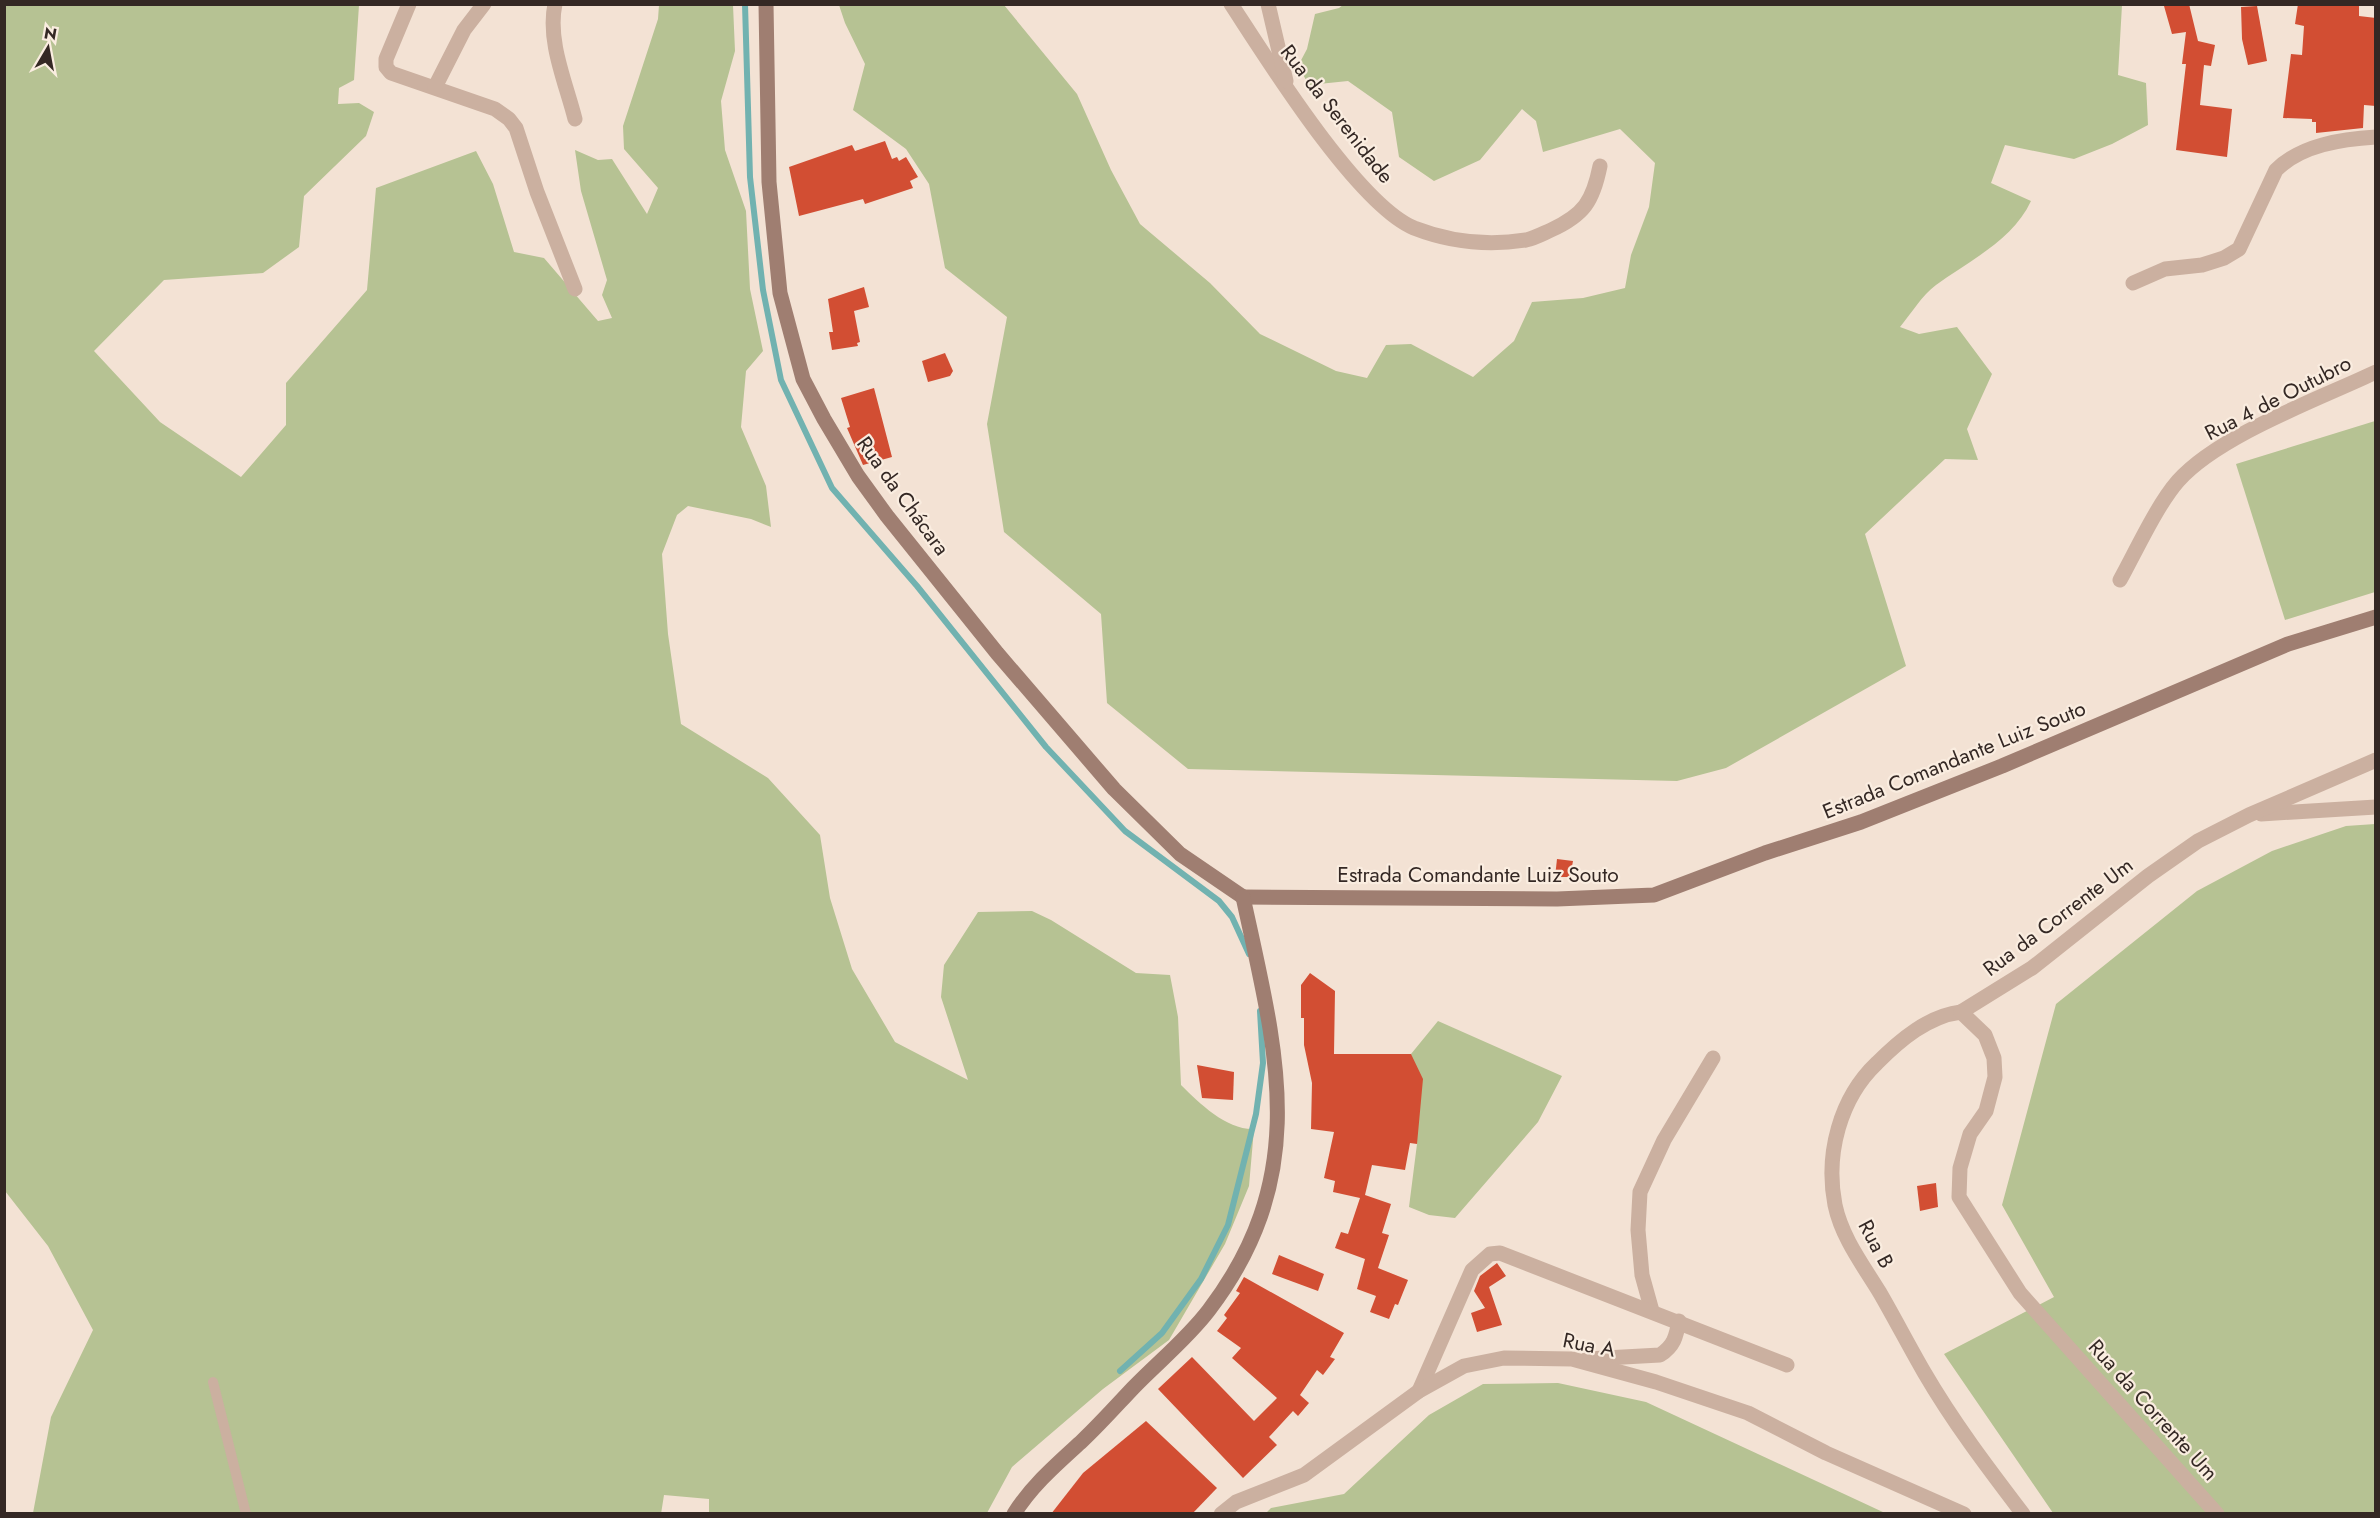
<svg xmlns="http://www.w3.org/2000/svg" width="2380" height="1518" font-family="Jost,sans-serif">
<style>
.green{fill:#b6c293}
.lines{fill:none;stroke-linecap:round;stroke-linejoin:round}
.stream{stroke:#71b2b0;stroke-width:6}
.building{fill:#d24e33}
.lane{stroke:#cbb0a0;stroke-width:10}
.street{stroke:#cbb0a0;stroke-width:15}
.secondary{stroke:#9f7e71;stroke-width:15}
.labels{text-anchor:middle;stroke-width:4.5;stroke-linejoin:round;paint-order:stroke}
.street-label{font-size:21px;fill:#342824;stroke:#faede0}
</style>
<rect width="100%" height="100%" fill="#f3e2d4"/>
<!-- green -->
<g class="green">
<path d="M5 5H359L354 80 339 88 338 104 359 103 374 112 366 136 304 196 299 247 263 273 164 280 94 351 160 422 241 477 286 425V383L367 290 376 188 476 151 493 184 514 252 544 258 598 321 612 318 602 295 607 280 581 191 575 150 598 160 612 159 647 214 658 188 624 149 623 126 658 19 659 5H733L735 51 721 101 725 150 746 211 750 289 763 351 746 371 741 427 766 486 771 527 751 519 688 506 677 515 662 554 668 634 681 724 768 778 820 835 830 898 852 969 895 1042 968 1080 941 997 944 965 978 912 1032 911 1051 920 1136 973 1170 975 1178 1017 1181 1085C1200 1104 1227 1130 1254 1129L1249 1186 1225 1244 1169 1340 1103 1389 1012 1467 987 1513H709V1499L664 1495 661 1514 33 1513 51 1417 93 1330 48 1246 5 1191Z"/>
<path d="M839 5H1004L1077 94 1111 170 1140 224 1210 283 1260 334 1336 371 1367 378 1386 345 1411 344 1473 377 1514 341 1532 302 1583 298 1625 288 1631 255 1649 207 1655 163 1620 129 1543 152 1536 121 1522 109 1480 160 1434 181 1399 157 1392 112 1348 81 1309 85 1298 66 1307 49 1315 14 1339 8 1343 5H2122L2118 75 2146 83 2148 125 2112 144 2074 159 2005 145 1991 183 2031 201C2013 240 1969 261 1936 285 1922 295 1911 314 1900 327L1919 334 1957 327 1992 374 1967 429 1978 460 1945 459 1865 534 1906 666 1726 768 1677 781 1188 769 1107 703 1101 614 1004 532 987 424 1007 317 945 268 929 184 906 149 853 110 865 64 845 23Z"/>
<polygon points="2375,421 2375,592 2285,620 2236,464"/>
<polygon points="2375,824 2375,1513 2053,1513 1944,1354 2054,1297 2002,1205 2056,1004 2197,891 2272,851 2346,826"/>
<polygon points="1438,1021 1562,1076 1538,1122 1455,1218 1429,1215 1409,1207 1417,1144 1411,1054"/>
<polygon points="1558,1383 1646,1402 1885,1513 1266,1513 1271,1508 1344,1494 1429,1415 1483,1384"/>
</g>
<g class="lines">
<!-- stream -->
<g class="stream">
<polyline points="745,4 750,177 763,290 781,380 832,488 917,586 1046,747 1125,831 1219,901 1232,917 1249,954"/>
<polyline points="1120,1371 1162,1333 1201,1279 1228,1225 1256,1114 1263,1063 1260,1011"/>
</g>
</g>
<!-- building -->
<g class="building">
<polygon points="2168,4 2189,4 2198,41 2215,45 2211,66 2204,65 2200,105 2232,109 2227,157 2176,150 2186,64 2182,64 2186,32 2172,34 2164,6"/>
<polygon points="2298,4 2359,4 2359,16 2376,18 2376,106 2364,105 2363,128 2316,133 2316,122 2312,122 2312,119 2283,118 2291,54 2302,55 2304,26 2295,24"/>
<polygon points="2257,6 2267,61 2248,65 2242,39 2241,7"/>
<polygon points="885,141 892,159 897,157 899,161 906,157 918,177 910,181 913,188 865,204 863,199 799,216 789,167 852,145 855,151"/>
<polygon points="864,287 869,307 854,311 860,342 857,343 858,346 832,350 829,332 833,332 828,299"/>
<polygon points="945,353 953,371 950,376 928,382 922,361"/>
<polygon points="874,388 892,457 863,465 847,428 850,427 841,398"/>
<polygon points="1557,859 1573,861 1570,877 1555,877"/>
<polygon points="1310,973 1335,991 1334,1054 1411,1054 1423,1079 1417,1144 1410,1143 1405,1170 1372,1165 1365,1195 1391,1204 1382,1233 1389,1235 1378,1268 1408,1280 1398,1305 1395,1304 1389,1319 1370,1312 1376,1296 1357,1289 1365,1259 1335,1248 1341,1232 1348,1234 1360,1198 1333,1192 1335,1181 1324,1178 1334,1132 1311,1129 1312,1083 1304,1045 1304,1018 1301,1018 1301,985"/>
<polygon points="1197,1065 1234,1072 1233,1100 1202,1098"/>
<polygon points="1936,1183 1938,1207 1920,1211 1917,1186"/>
<polygon points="1279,1255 1324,1274 1318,1291 1272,1274"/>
<polygon points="1497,1263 1506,1276 1489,1287 1502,1325 1477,1332 1471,1313 1485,1308 1474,1291 1480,1276"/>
<polygon points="1244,1277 1344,1333 1330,1357 1335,1359 1323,1375 1317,1370 1300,1395 1309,1403 1298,1416 1293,1411 1269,1437 1277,1445 1243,1478 1158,1389 1192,1357 1254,1421 1277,1398 1232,1358 1241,1348 1217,1331 1227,1318 1224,1315 1240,1293 1236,1291"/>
<polygon points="1146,1421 1217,1488 1192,1514 1051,1514 1083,1473"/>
</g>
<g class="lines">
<!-- lane -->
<polyline class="lane" points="213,1382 246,1514"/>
<!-- street -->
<g class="street">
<polyline points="409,4 386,59 386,67 391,73 495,109 509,119 516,128 537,192 575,289"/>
<path d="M555 4C547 41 566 83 575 119"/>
<path d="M1231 4C1267 59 1357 204 1414 228 1450 242 1488 246 1526 240 1535 238 1542 234 1551 230 1584 215 1593 201 1600 166"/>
<polyline points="1268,4 1286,81"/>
<polyline points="435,87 464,30 484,4"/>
<path d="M2133 283 2165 269 2202 265 2224 258 2239 249 2276 170C2301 145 2342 139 2376 137"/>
<path d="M2120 580C2136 551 2157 505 2178 481 2219 435 2319 399 2376 372"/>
<polyline points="2261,814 2376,807"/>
<path d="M1961 1012C1928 1016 1900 1040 1877 1063 1840 1098 1825 1154 1835 1205 1842 1238 1863 1265 1880 1293 1895 1319 1909 1346 1924 1372 1953 1422 1988 1468 2023 1514"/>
<polyline points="1652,1311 1642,1275 1638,1230 1640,1192 1664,1140 1713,1058"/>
<path d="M1587 1359 1660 1355C1674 1346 1676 1337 1679 1321"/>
<polyline points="1419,1391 1472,1270 1490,1254 1500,1253 1787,1365"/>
<polyline points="1221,1514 1236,1502 1304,1475 1419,1391 1464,1366 1504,1358 1572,1359 1656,1382 1748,1413 1826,1453 1964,1514"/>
<polyline points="2217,1514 2020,1293 1959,1197 1960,1168 1970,1134 1986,1111 1995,1077 1994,1058 1985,1035 1961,1012 2032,968 2148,876 2198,841 2249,815 2376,760"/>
</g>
<!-- secondary -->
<g class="secondary">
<polyline points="766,4 769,182 780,293 803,379 824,419 858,476 887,516 997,653 1114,789 1180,854 1243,897"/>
<polyline points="1243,897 1557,899 1654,895 1765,853 1861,822 2002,766 2288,644 2376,617"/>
<path d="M1014 1514C1032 1485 1058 1463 1082 1441 1100 1424 1116 1406 1133 1388 1158 1362 1187 1339 1209 1310 1313 1173 1276 1050 1243 897"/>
</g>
</g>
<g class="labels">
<!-- street labels -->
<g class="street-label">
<text transform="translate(1337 114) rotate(52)" y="7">Rua da Serenidade</text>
<text transform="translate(2278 398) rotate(-27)" y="7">Rua 4 de Outubro</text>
<text transform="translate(903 496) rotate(54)" y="7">Rua da Chácara</text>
<text transform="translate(1954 760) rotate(-22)" y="7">Estrada Comandante Luiz Souto</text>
<text x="1478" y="882">Estrada Comandante Luiz Souto</text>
<text transform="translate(2058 917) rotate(-37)" y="7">Rua da Corrente Um</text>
<text transform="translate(1876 1244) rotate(62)" y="7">Rua B</text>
<text transform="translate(1589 1345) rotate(11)" y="7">Rua A</text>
<text transform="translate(2153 1410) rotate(48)" y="7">Rua da Corrente Um</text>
</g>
</g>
<!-- border -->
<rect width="2380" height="1518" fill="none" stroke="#342824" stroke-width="12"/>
<!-- north arrow -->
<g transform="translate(48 48) rotate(10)" stroke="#faede0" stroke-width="4.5" paint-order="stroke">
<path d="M0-4.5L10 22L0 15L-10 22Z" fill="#342824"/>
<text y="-9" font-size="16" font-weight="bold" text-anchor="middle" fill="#342824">N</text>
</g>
</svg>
